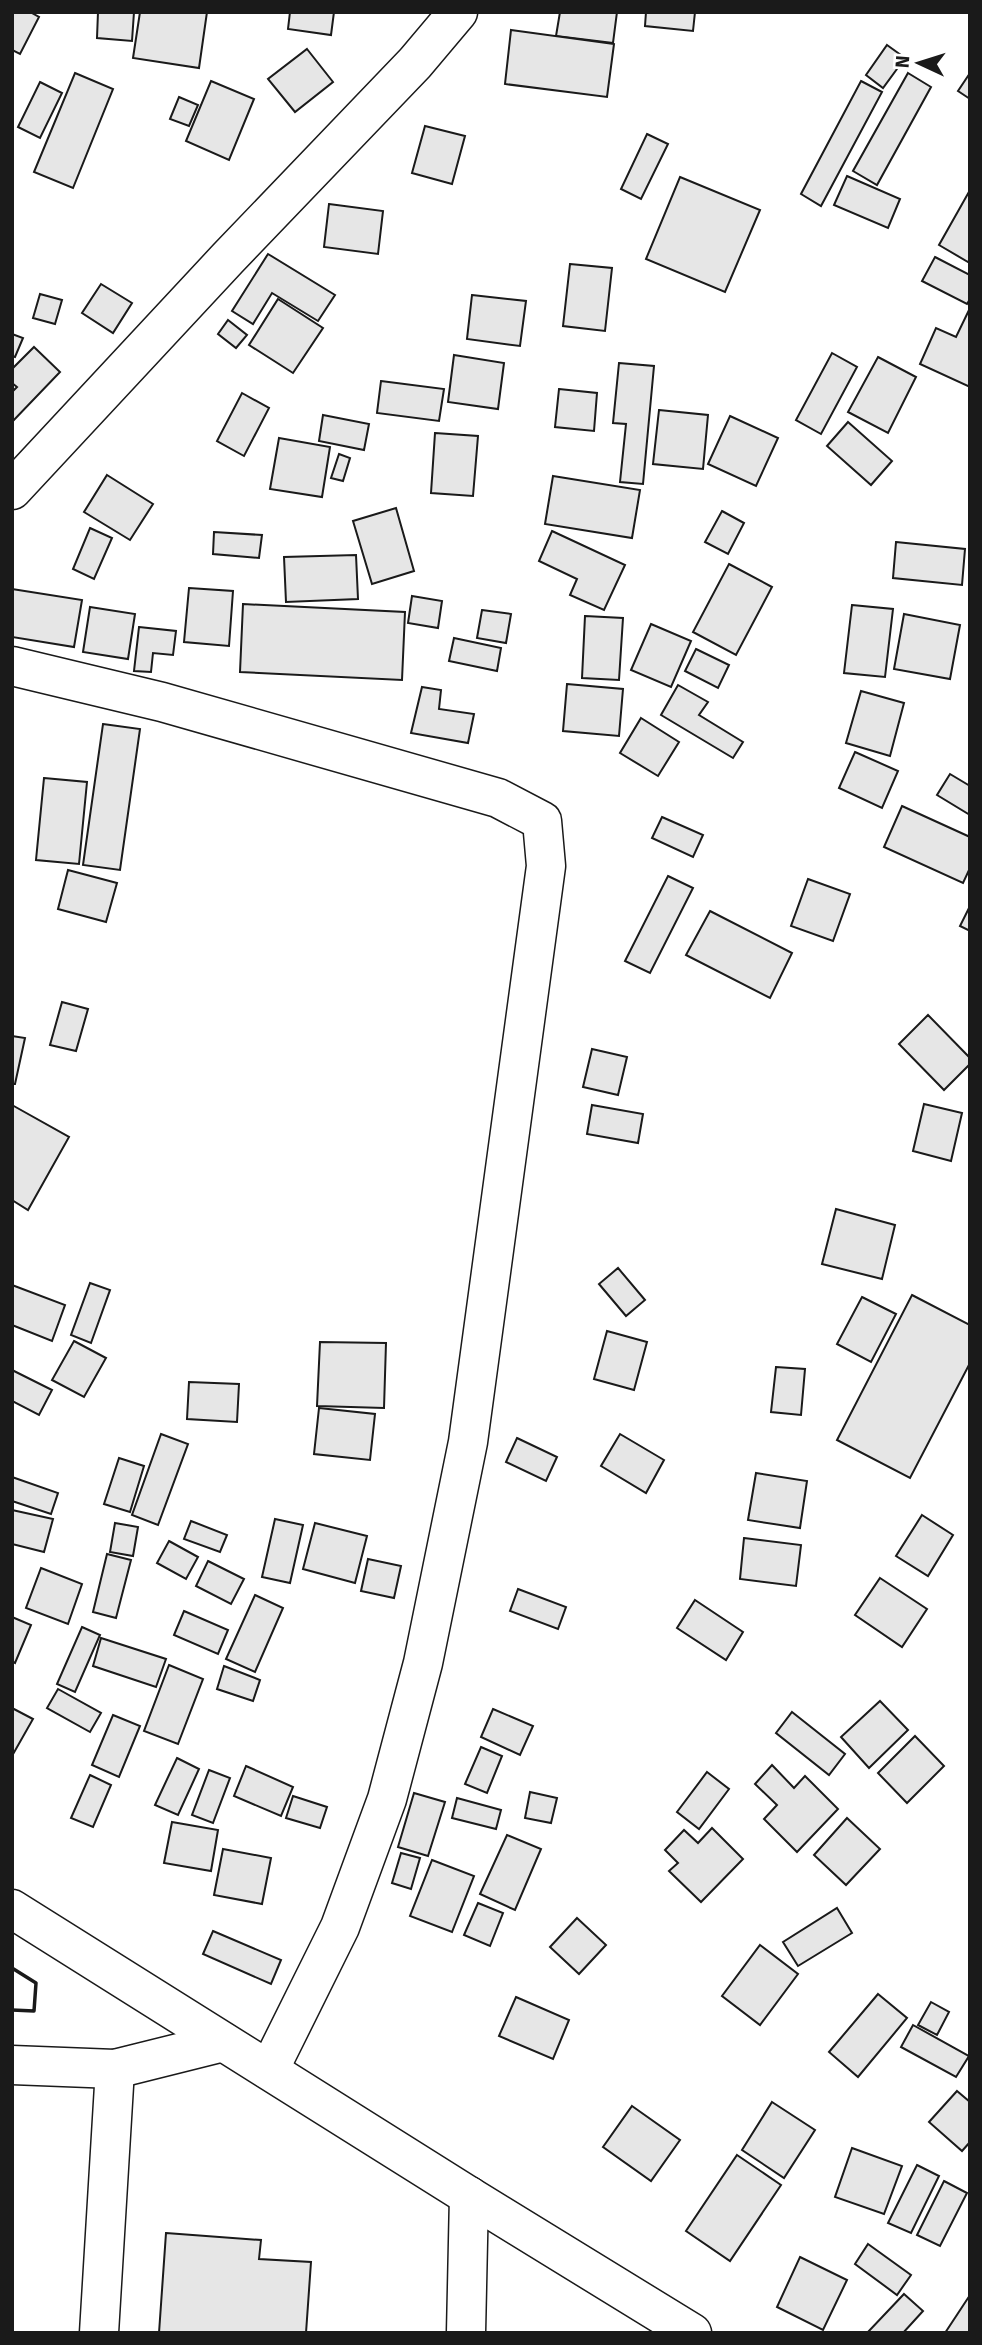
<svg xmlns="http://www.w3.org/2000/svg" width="982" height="2345" font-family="'Fira Sans',sans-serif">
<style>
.building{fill:#e6e6e6;stroke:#1a1a1a;stroke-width:2}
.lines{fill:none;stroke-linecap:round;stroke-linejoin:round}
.minor-casing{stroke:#1a1a1a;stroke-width:41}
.minor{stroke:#fff;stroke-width:38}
.wall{stroke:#1a1a1a;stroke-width:3.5}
</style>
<rect width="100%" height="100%" fill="#fff"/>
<!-- building -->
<g class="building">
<polygon points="12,12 30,12 39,17 20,54 12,50"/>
<polygon points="98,12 134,12 132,41 97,38"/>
<polygon points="140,12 207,12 199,68 133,58"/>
<polygon points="290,12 334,12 331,35 288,29"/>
<polygon points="560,12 617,12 613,43 556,36"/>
<polygon points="646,12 695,12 693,31 645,26"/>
<polygon points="511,30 614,44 607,97 505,84"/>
<polygon points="887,45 905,58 883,88 866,75"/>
<polygon points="307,49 333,82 295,112 268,79"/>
<polygon points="75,73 113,89 73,188 34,172"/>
<polygon points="908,73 931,87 877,185 853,171"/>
<polygon points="970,73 970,99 958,91"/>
<polygon points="211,81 254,99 229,160 186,141"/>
<polygon points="861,81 882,92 821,206 801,194"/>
<polygon points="40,82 62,93 40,138 18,127"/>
<polygon points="179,97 198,105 189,126 170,119"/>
<polygon points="425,126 465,136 452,184 412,173"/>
<polygon points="647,134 668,144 641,199 621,189"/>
<polygon points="847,176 900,199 888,228 834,205"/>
<polygon points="680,177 760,210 725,292 646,259"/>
<polygon points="970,190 970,260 968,262 939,245"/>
<polygon points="329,204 383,211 378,254 324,247"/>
<polygon points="268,254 335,295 318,321 272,293 253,324 232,311"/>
<polygon points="935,257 970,275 970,299 967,304 922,281"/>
<polygon points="570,264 612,268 605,331 563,326"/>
<polygon points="101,284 132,303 113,333 82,313"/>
<polygon points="40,294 62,300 55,324 33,318"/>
<polygon points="472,295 526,301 520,346 467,339"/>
<polygon points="278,299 323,328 293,373 249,345"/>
<polygon points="970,308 970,387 920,364 936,328 956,337"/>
<polygon points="228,320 247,335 236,348 218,334"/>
<polygon points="12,334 23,338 15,357 12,356"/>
<polygon points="34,347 60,372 12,422 12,392 17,387 12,383 12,369"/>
<polygon points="832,353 857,367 821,434 796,420"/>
<polygon points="454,355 504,363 498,409 448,402"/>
<polygon points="878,357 916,377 888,433 848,412"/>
<polygon points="619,363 654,366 643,484 620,482 626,424 613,423"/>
<polygon points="381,381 444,389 439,421 377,413"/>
<polygon points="559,389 597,393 594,431 555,427"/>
<polygon points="242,393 269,408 244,456 217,441"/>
<polygon points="659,410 708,415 703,469 653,464"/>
<polygon points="323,415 369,424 364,450 319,441"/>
<polygon points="730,416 778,438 756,486 708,464"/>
<polygon points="848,422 892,461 871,485 827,446"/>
<polygon points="435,433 478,436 473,496 431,493"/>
<polygon points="279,438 330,447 322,497 270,489"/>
<polygon points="339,454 350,458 343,481 331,478"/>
<polygon points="107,475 153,504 130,540 84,512"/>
<polygon points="553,476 640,490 632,538 545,524"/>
<polygon points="396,508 414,571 372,584 353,521"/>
<polygon points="722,511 744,523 728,554 705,542"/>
<polygon points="90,528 112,538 94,579 73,569"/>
<polygon points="552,531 625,565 604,610 570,595 577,579 539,561"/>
<polygon points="214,532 262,535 259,558 213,554"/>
<polygon points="896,542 965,549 962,585 893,578"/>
<polygon points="356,555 358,599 286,602 284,557"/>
<polygon points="729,564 772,587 736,655 693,632"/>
<polygon points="189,588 233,591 229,646 184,642"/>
<polygon points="12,589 82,600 74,647 12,637"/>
<polygon points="412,596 442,601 438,628 408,623"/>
<polygon points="243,604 405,612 402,680 240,672"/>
<polygon points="852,605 893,609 885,677 844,673"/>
<polygon points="90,607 135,614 128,659 83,652"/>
<polygon points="482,610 511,614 506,643 477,638"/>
<polygon points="904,614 960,625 950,679 894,669"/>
<polygon points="585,616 623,618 619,680 582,678"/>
<polygon points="651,624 691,641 671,687 631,670"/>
<polygon points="139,627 176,631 173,655 153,653 151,672 134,671"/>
<polygon points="454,638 501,648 497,671 449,661"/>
<polygon points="696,649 729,665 718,688 685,671"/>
<polygon points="567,684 623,689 619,736 563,731"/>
<polygon points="678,685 708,702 699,715 743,742 733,758 661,715"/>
<polygon points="422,687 441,690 439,709 474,714 468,743 411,733"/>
<polygon points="861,691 904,703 890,756 846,743"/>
<polygon points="641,718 679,742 658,776 620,753"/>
<polygon points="103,724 140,729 120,870 83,865"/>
<polygon points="855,752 898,771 882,808 839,788"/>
<polygon points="950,774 970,786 970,815 937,795"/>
<polygon points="44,778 87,782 79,864 36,860"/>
<polygon points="902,806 970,837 970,868 963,883 884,847"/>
<polygon points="662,817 703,835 693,857 652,838"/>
<polygon points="68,870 117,883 106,922 58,909"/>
<polygon points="668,876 693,888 650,973 625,961"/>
<polygon points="808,879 850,894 833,941 791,926"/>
<polygon points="970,906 970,931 960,926"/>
<polygon points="710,911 792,953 770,998 686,955"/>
<polygon points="62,1002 88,1009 76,1051 50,1045"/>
<polygon points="928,1015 970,1058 970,1064 944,1090 899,1044"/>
<polygon points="12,1036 25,1038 15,1084 12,1084"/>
<polygon points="592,1049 627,1057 618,1095 583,1087"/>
<polygon points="924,1104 962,1113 951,1161 913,1151"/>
<polygon points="12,1105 69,1137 28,1210 12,1200"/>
<polygon points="592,1105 643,1114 638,1143 587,1134"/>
<polygon points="836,1209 895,1225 882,1279 822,1264"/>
<polygon points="618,1268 645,1300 626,1316 599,1284"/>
<polygon points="90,1283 110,1290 91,1343 71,1335"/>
<polygon points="12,1285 65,1305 52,1341 12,1325"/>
<polygon points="912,1295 970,1325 970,1363 910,1478 837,1440"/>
<polygon points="862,1297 896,1314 871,1362 837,1344"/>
<polygon points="607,1331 647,1342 634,1390 594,1379"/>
<polygon points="74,1341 106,1358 84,1397 52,1380"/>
<polygon points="320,1342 386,1343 384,1408 317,1406"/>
<polygon points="776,1367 805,1369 801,1415 771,1412"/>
<polygon points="12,1370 52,1390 39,1415 12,1401"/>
<polygon points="189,1382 239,1384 237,1422 187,1419"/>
<polygon points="319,1408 375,1414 370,1460 314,1454"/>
<polygon points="161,1434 188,1444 158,1525 132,1515"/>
<polygon points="620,1434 664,1460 646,1493 601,1466"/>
<polygon points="517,1438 557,1457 546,1481 506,1462"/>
<polygon points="119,1458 144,1466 130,1512 104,1504"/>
<polygon points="756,1473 807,1481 800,1528 748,1520"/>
<polygon points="12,1477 58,1493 51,1514 12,1501"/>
<polygon points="12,1510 53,1519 44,1552 12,1544"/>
<polygon points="922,1515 953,1535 928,1576 896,1556"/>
<polygon points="275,1519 303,1525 290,1583 262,1577"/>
<polygon points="191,1521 227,1535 220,1552 184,1539"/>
<polygon points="115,1523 138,1527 133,1556 110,1552"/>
<polygon points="315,1523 367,1536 355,1583 303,1569"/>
<polygon points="744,1538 801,1545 796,1586 740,1579"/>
<polygon points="169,1541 198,1557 186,1579 157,1563"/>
<polygon points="107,1554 131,1560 116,1618 93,1612"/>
<polygon points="368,1559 401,1566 394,1598 361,1591"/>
<polygon points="208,1561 244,1579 231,1604 196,1586"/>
<polygon points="41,1568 82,1584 68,1624 26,1608"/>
<polygon points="880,1578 927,1609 902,1647 855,1615"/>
<polygon points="518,1589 566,1607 558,1629 510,1611"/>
<polygon points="255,1595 283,1608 255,1672 226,1659"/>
<polygon points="695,1600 743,1632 726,1660 677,1628"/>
<polygon points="184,1611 228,1630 218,1654 174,1635"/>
<polygon points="12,1617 31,1625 15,1663 12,1661"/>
<polygon points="82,1627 100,1635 75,1692 57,1684"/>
<polygon points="101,1638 166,1659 156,1687 93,1666"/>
<polygon points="169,1665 203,1679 178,1744 144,1731"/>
<polygon points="224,1666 260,1680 253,1701 217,1689"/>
<polygon points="58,1689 101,1713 90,1732 47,1708"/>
<polygon points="880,1701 908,1730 869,1768 841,1737"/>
<polygon points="12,1708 33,1719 12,1756"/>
<polygon points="493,1709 533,1726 520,1755 481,1737"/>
<polygon points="792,1712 845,1754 829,1775 776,1733"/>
<polygon points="113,1715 140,1726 119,1777 92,1765"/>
<polygon points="915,1736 944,1766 907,1803 878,1773"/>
<polygon points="481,1747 502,1756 487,1793 465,1784"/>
<polygon points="177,1758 199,1769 178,1815 155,1805"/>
<polygon points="772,1765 794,1788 805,1776 838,1809 797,1852 764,1819 777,1805 755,1784"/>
<polygon points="246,1766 293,1787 281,1816 234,1796"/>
<polygon points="209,1770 230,1778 213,1823 192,1815"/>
<polygon points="707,1772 729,1789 699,1829 677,1812"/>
<polygon points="90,1775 111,1785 93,1827 71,1818"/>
<polygon points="530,1792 557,1798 551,1823 525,1818"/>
<polygon points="414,1793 445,1802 428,1856 398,1847"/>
<polygon points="293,1796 327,1807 320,1828 286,1818"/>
<polygon points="457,1798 501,1810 496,1829 452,1818"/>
<polygon points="847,1818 880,1849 846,1885 814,1855"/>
<polygon points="172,1822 218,1830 211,1871 164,1863"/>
<polygon points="712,1828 743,1859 701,1902 669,1871 678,1863 665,1850 684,1830 698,1843"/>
<polygon points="507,1835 541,1849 515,1910 480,1894"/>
<polygon points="223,1849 271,1858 262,1904 214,1895"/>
<polygon points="401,1853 420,1858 411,1889 392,1883"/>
<polygon points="432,1860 474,1876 452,1932 410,1916"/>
<polygon points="478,1903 503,1913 490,1946 464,1935"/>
<polygon points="837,1908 852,1933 798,1966 783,1942"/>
<polygon points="577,1918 606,1945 579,1974 550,1947"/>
<polygon points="213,1931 281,1960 271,1984 203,1954"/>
<polygon points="760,1945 798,1974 760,2025 722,1996"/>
<polygon points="878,1994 907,2018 858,2077 829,2052"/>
<polygon points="516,1997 569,2020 553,2059 499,2036"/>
<polygon points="931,2002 949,2012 937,2035 918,2025"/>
<polygon points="913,2025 969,2056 956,2077 901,2047"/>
<polygon points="957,2091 970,2102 970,2142 962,2151 929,2122"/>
<polygon points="772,2102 815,2130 784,2178 742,2150"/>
<polygon points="632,2106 680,2140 651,2181 603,2147"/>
<polygon points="852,2148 902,2166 884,2214 835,2197"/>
<polygon points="737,2155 781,2185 730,2261 686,2231"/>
<polygon points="917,2165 939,2176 911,2233 888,2223"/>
<polygon points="944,2181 967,2193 940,2246 917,2235"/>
<polygon points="166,2233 261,2240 259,2259 311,2262 306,2333 159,2333"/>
<polygon points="868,2244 911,2275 897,2295 855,2264"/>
<polygon points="800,2257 847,2280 823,2330 777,2307"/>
<polygon points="904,2294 923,2311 903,2333 867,2333"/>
<polygon points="970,2295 970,2333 945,2333"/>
</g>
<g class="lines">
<defs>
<g id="minor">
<polyline points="12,490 228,258 415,63 458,12"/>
<polyline points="12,666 162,702 498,798 542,821 546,866 468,1442 423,1663 387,1799 340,1927 269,2070"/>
<polyline points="12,1909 469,2196 692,2333"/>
<polyline points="12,2065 115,2069 223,2042"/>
<polyline points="99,2333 115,2069"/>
<polyline points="466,2333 469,2196"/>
</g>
</defs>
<!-- minor casing -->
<use href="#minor" class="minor-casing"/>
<!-- minor -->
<use href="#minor" class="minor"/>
<!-- wall -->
<polyline class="wall" points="12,1968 36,1983 34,2011 12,2010"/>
</g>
<!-- border -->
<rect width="982" height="2345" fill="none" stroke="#1a1a1a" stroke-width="28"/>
<!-- north arrow -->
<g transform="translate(919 63) rotate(274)" stroke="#ffffff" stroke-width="5" paint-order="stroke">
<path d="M0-5L12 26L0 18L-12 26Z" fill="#1a1a1a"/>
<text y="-10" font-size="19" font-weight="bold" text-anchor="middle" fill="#1a1a1a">N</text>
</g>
</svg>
